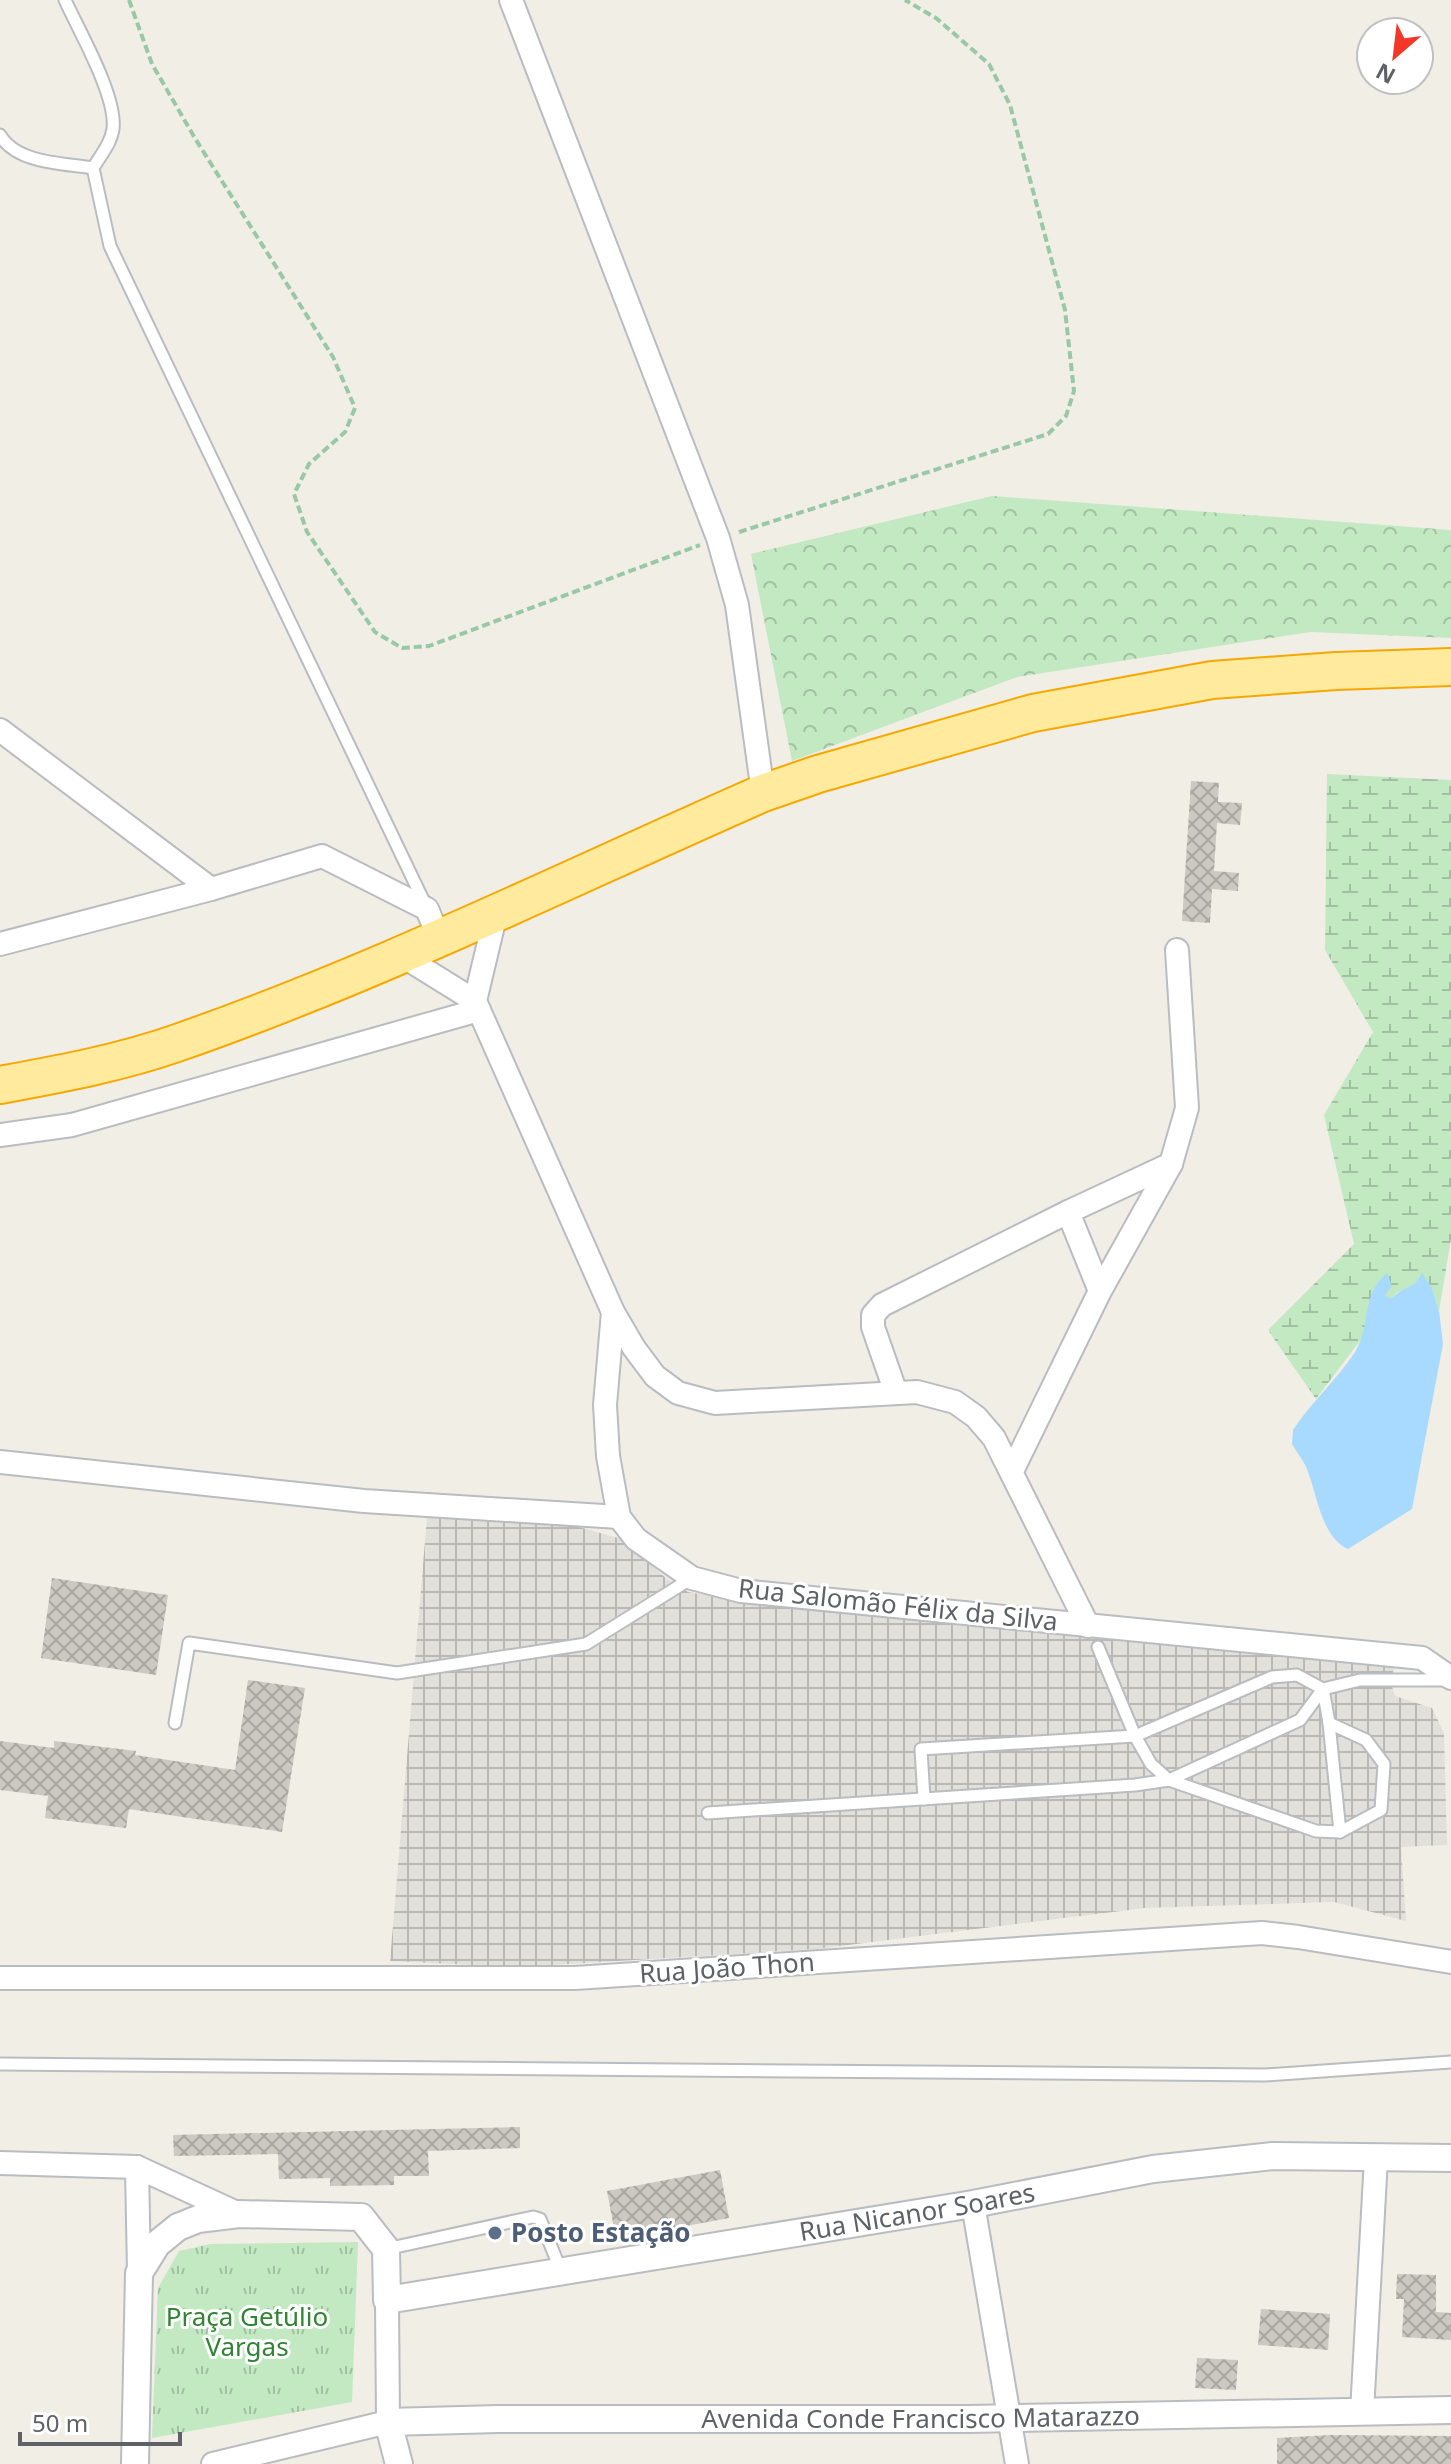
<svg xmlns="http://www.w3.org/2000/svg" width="1451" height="2464" font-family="'Noto Sans',sans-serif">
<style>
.industrial{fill:url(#industrial-grid)}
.forest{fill:url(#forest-crowns)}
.wetland{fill:url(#wetland-marsh)}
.park{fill:url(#park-tufts)}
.water{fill:#a8daff}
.building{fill:url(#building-cross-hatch)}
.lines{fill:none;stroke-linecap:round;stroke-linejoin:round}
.service-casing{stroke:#b9bcc0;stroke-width:15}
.minor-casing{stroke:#b9bcc0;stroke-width:26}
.tertiary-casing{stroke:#b9bcc0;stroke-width:30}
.trunk-casing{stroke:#f7a800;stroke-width:40}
.path{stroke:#99c8a6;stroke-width:4;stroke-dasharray:8 4;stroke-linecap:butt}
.service{stroke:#fff;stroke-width:11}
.minor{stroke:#fff;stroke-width:22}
.tertiary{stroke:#fff;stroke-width:26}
.trunk{stroke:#ffea9e;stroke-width:36}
.service-dot{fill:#5c6f8a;stroke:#fff;stroke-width:3}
.labels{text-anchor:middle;stroke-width:6;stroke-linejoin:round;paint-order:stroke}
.street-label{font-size:26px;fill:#5e6267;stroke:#fff}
.service-label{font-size:26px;font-weight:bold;fill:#4e5e75;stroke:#fff;text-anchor:start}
.park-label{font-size:26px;fill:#308433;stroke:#fff}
</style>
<defs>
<pattern id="industrial-grid" width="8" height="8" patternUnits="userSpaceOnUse" patternTransform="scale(2)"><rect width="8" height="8" fill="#e2e0da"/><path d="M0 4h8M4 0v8" fill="none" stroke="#bab9b5"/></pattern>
<pattern id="forest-crowns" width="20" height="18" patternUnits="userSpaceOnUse" patternTransform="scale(2)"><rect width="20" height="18" fill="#c2e9c2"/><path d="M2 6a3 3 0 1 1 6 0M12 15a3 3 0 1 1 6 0" fill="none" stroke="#a1c0a1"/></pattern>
<pattern id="wetland-marsh" width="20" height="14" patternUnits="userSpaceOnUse" patternTransform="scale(2)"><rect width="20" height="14" fill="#c2e9c2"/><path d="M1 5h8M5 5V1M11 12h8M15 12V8" fill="none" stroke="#a1c0a1"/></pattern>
<pattern id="park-tufts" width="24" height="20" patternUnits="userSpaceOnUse" patternTransform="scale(2)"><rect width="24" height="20" fill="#c2e9c2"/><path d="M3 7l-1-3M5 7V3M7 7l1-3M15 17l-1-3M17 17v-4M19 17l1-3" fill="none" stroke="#a1c0a1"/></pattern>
<pattern id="building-cross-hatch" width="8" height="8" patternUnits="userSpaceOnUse" patternTransform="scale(2)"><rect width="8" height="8" fill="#ccc9c3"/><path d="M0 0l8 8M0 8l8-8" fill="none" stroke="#a9a7a2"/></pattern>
</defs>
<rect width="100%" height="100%" fill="#f1eee6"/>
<!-- industrial -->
<polygon class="industrial" points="540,1516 622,1539 667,1579 688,1592 753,1604 1396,1664 1390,1680 1395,1696 1432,1708 1444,1733 1447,1845 1401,1847 1406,1921 1334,1902 1145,1908 816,1949 518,1967 390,1961 427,1517"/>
<!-- forest -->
<polygon class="forest" points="992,496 1451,530 1451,638 1310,632 1017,677 792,761 751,554"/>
<!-- wetland -->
<polygon class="wetland" points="1327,774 1451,780 1451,1239 1439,1311 1432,1288 1416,1285 1396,1293 1316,1399 1268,1330 1354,1244 1324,1115 1373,1032 1325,950"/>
<!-- park -->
<polygon class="park" points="358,2242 352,2402 152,2438 158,2288 179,2251 210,2244"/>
<!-- water -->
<path class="water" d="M1387 1273 1392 1286 1385 1295 1391 1299C1404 1285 1413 1291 1422 1273L1432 1288 1439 1311 1443 1344 1412 1509 1348 1549C1322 1538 1317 1495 1308 1472 1305 1462 1297 1453 1292 1444L1293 1430C1311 1402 1337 1380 1355 1352 1372 1324 1360 1296 1387 1273Z"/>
<!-- building -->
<g class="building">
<polygon points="1191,781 1219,783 1218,802 1242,803 1240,825 1217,823 1214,871 1239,873 1238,891 1212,889 1210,923 1182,921"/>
<polygon points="52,1578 168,1595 156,1675 41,1658"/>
<polygon points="248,1680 305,1688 282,1832 129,1809 126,1828 45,1818 48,1796 0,1790 0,1741 54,1748 54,1741 136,1751 135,1755 235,1770"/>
<polygon points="520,2127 520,2148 428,2151 429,2176 394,2176 394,2185 330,2186 330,2178 279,2179 278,2154 174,2156 173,2135"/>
<polygon points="720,2170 729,2218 616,2239 607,2191"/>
<polygon points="1397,2274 1436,2275 1436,2312 1451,2313 1451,2340 1402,2337 1404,2299 1396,2299"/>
<polygon points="1261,2309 1330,2314 1328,2350 1258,2345"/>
<polygon points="1197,2358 1238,2360 1236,2390 1195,2388"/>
<polygon points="1331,2435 1451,2436 1451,2464 1277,2464 1277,2438"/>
</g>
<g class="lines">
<defs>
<g id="service">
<path d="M65 0C79 31 117 96 113 129 111 143 101 155 93 168L110 246 425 904"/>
<path d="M0 135C17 164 64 163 93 168"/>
<polyline points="175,1723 189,1643 397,1673 586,1644 692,1578"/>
<polyline points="1329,1723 1366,1740 1384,1764 1381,1810 1340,1832"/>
<polyline points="924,1799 921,1749 1135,1736 1272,1677 1297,1675 1323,1689 1329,1723 1340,1832 1316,1831 1169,1780 1151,1764 1135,1736 1098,1647"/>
<polyline points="708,1813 1135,1785 1169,1780 1300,1720 1323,1689 1360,1680 1449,1680"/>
<polyline points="0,2064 1265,2075 1451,2062"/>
<polyline points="386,2249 533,2217 540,2219 561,2271"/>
</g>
<g id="minor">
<polyline points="511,0 718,538 737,605 763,793"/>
<polyline points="0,730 211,889"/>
<polyline points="0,944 211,889 322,856 427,909 439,938"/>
<polyline points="401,955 475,1001"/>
<polyline points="475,1001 613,1312 605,1405 608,1456 619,1517 636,1539 692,1578 741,1591 1422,1658 1451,1678"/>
<polyline points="475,1001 496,913"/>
<polyline points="0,1135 72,1125 479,1010"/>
<polyline points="1068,1212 1100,1291"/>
<polyline points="613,1312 634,1348 655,1376 678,1393 715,1403 917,1392 955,1402 976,1417 994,1438 1088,1626"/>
<polyline points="896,1393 873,1327 873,1315 882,1305 1068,1212 1171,1164"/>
<polyline points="0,1462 364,1501 619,1517"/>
<polyline points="1012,1471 1100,1291 1171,1164 1187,1108 1177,950"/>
<polyline points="0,1978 575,1978 1262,1933 1298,1937 1451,1962"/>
<polyline points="0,2163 137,2167 239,2214"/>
<polyline points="137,2167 139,2273"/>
<polyline points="973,2204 1017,2464"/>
<polyline points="1362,2412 1376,2158"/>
<polyline points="213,2464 388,2422 387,2300"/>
</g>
<g id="tertiary">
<path id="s1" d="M135 2464 139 2273 157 2244 178 2227 198 2219 239 2214 361 2217 386 2249 387 2300 973 2204 1153 2169 1273 2156 1451 2158"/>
<path id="s2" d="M399 2464 388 2422 498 2419H969L1451 2410"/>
</g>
<path id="trunk" d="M0 1085C59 1074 120 1063 177 1043 378 973 569 878 763 793L818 774 1033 713 1212 680 1336 671 1451 667"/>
</defs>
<!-- service casing -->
<use href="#service" class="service-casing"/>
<!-- minor casing -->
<use href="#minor" class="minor-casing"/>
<!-- tertiary casing -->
<use href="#tertiary" class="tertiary-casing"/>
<!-- trunk casing -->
<use href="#trunk" class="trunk-casing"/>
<!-- path -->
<g class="path">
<polyline points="129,0 152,64 196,140 333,357 355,408 345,432 309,464 294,494 307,532 375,632 402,648 429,646 700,545"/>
<polyline points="739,532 1048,434 1066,416 1074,391 1065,310 1010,105 989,64 936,18 905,0"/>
</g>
<!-- service -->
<use href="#service" class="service"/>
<!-- minor -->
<use href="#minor" class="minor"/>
<!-- tertiary -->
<use href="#tertiary" class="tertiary"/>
<!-- trunk -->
<use href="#trunk" class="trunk"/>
</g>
<!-- markers -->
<circle class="service-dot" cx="495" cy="2233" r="8"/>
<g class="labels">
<!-- street labels -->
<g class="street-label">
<text transform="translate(898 1605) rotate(6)" y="9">Rua Salomão Félix da Silva</text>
<text transform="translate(727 1968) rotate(-4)" y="9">Rua João Thon</text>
<text dy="9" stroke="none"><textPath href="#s1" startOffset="1066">Rua Nicanor Soares</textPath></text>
<text dy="9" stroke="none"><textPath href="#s2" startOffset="576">Avenida Conde Francisco Matarazzo</textPath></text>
</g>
<!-- service labels -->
<g class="service-label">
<text x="511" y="2242">Posto Estação</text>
</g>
<!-- park labels -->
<g class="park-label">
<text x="247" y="2326">Praça Getúlio<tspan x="247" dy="30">Vargas</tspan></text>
</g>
</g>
<!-- north arrow -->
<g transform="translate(1395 56) rotate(208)"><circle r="38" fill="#ffffff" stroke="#bfc0c2" stroke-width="2"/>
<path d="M0-6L14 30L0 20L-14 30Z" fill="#f33829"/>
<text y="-12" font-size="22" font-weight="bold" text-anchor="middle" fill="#5e6267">N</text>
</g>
<!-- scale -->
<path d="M20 2432v12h160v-12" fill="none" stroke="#5e6267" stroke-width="4"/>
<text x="32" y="2432" font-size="24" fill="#5e6267" stroke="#ffffff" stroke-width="6" paint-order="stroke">50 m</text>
</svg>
